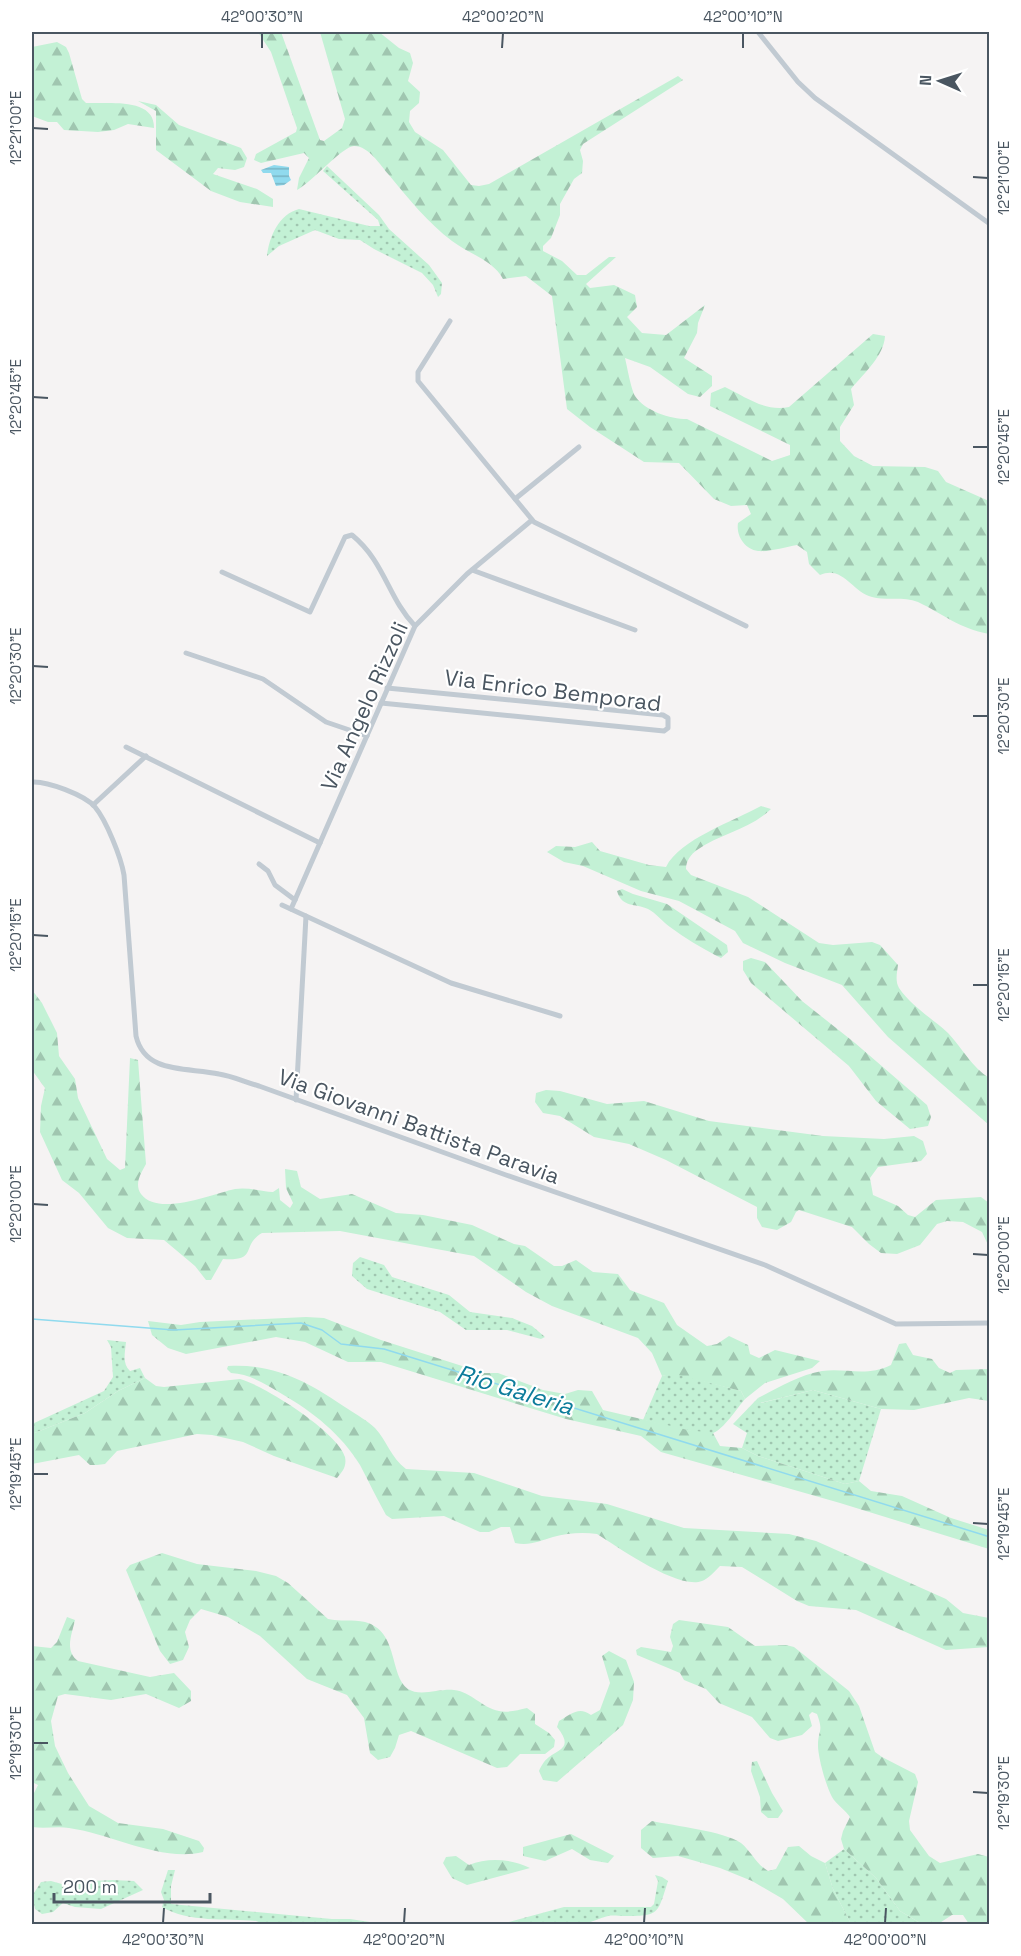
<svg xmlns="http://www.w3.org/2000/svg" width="1021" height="1956" font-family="'Space Grotesk',sans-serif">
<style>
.grass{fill:url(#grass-dots)}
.forest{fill:url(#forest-firs)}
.water{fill:url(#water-rules)}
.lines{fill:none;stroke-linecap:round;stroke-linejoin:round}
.stream{stroke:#90daee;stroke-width:1.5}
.minor{stroke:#c1cad2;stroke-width:5}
.ticks{fill:none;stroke:#4a5661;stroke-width:2}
.labels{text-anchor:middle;stroke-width:4.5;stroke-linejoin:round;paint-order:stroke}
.street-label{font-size:22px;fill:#4a5661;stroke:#fff}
.water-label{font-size:24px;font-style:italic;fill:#0c7c9b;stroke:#fff}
.neatline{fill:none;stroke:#4a5661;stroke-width:2}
.ticks-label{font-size:15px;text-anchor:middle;fill:#4a5661}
</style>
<defs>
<pattern id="grass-dots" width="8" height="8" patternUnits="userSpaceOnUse" patternTransform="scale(1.5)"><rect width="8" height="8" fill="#c3f1d5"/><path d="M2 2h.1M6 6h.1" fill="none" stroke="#a0c6b0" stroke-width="1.8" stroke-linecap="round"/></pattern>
<pattern id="forest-firs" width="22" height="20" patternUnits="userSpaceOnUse" patternTransform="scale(1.5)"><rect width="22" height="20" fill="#c3f1d5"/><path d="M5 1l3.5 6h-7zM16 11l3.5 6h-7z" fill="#a0c6b0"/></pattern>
<pattern id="water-rules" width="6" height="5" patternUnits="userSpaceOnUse" patternTransform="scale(1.5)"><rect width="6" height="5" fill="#90daee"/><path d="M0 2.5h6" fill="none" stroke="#78b4c4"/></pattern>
</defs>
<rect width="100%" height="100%" fill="#f5f3f3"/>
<!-- grass -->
<g class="grass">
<path d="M327 166 379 215 389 229 429 265 442 283 441 294 438 297 433 285 422 273 374 249 360 240 339 239 315 230 279 246 267 256C269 237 279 214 299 209L369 226H380L378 220 323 171Z"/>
<polygon points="360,1257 384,1265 392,1277 449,1295 470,1312 512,1318 532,1326 545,1337 541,1339 507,1330 466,1330 440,1312 367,1289 352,1276 353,1263"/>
<path d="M107 1340 126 1342C125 1353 122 1363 130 1371L140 1368 145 1378 118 1391 85 1413 32 1434V1424L104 1391 113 1377 111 1347Z"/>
<path d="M674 1373 741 1391 745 1399C738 1407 723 1430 713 1433 701 1435 657 1423 643 1420L662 1376Z"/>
<polygon points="813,1390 881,1409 859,1481 845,1484 758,1456 742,1448 747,1433 733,1424 758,1398 761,1403"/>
<polygon points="844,1849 876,1878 900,1911 922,1924 851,1924 833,1889 825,1863"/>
<path d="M168 1870H175L171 1886V1904L332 1919H350L383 1924C348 1925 313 1925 279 1923 269 1922 265 1925 256 1921 226 1918 189 1923 162 1907L164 1900 161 1892Z"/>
<path d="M655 1875 662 1877 668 1881C657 1915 660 1916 623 1916 619 1916 613 1915 608 1916 599 1918 591 1923 581 1924H502L564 1907H651L654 1904 658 1881Z"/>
<polygon points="113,1880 134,1881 143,1890 101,1909 75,1907 63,1903 53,1912 42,1914 35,1909 32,1896 41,1882 51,1881 69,1886 93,1881"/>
</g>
<!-- forest -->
<g class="forest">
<path d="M258 32H281L320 140 324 141 342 128 345 119 320 32H379L399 48 410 53 413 63 408 81 420 92 419 103 410 111 409 122 415 132 443 150 471 185 479 186 489 184 678 76 683 80 583 144 580 150 583 161 582 173 574 179 560 204V215L551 238 543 246V251L562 261 577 275H586L609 257H616L586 284 590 288 614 285 635 295 637 307 627 317 642 333 666 335 705 305 698 323 697 333 684 358 712 376V386L700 397 688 394 650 367 625 358C627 366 631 389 635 396 645 411 670 419 687 419L772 461 790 455V445L710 406 711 393 725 387C746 397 765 412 789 407L873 334 885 336C884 356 864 373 851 389L854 405 840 427V441L854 456 873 466 925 467 938 471 946 482 989 501V634C958 628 945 615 918 602 903 596 887 601 872 597 852 592 843 565 820 575L809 564 807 552 797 545C785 547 770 552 758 551 744 549 736 535 738 523L751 514 747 505 731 506 714 499 679 463 644 462 590 427 567 409 552 296 526 276 503 279C493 260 469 254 452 241 428 223 408 198 389 175 380 165 369 146 354 146 343 146 312 182 297 190L299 178 309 158 304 153 261 163 254 160 256 154 296 132 297 128 271 52Z"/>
<path d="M57 42 66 47 69 53 82 99 86 103C108 104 155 97 154 128L128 124 114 130 98 132 64 130 57 122H48L32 116V47Z"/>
<polygon points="138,101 156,105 179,125 241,148 247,158 244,167 235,170 218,168 213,174 257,189 273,199 273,207 240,202 211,191 156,150 156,111"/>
<path d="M761 806 771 809C749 830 721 833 697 850 691 854 686 861 686 869L691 875 748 897 819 943 833 945 872 942 880 945 898 965C897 973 895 981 899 988 912 1007 932 1018 948 1033 962 1048 972 1067 989 1078V1125L888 1037 842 985 785 963 743 943 735 931 679 901 641 891 583 866 564 862 547 852 556 846 575 847 592 842 600 851 649 865 666 867C680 839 734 821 761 806Z"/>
<path d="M622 889 633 894 667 904 727 945 728 952 721 958 715 955C700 947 685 938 670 927 663 922 656 913 648 909 635 903 622 908 617 891Z"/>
<polygon points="751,958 765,962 802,1001 855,1043 927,1105 931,1117 928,1126 910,1129 876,1101 849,1066 751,983 743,970 743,961"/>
<path d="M32 990 42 1003 57 1033 59 1056 75 1079 78 1098 107 1159 120 1170 125 1168 130 1058 138 1060 146 1164C141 1173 134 1184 141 1194 158 1217 212 1194 235 1189 247 1187 261 1191 273 1192L279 1188 280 1200 290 1208 293 1203 286 1188 285 1169 297 1171 301 1187 320 1199 352 1194 396 1213 423 1215 472 1225 514 1244 525 1246 554 1266H562L576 1260 593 1272 618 1274 630 1290 664 1303 677 1325 707 1346 717 1344 729 1336 748 1345 750 1354 759 1358 775 1350 820 1361 812 1368 765 1383 745 1399 741 1391 674 1374 662 1376 652 1353 638 1338 552 1306 526 1292 474 1256 340 1231 262 1233C240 1246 259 1261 223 1259L211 1280H206L195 1266 164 1240 127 1238 108 1228 79 1193 62 1180 40 1132 41 1106 45 1088 32 1070Z"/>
<polygon points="546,1090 560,1091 607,1104 644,1101 709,1121 823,1136 884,1139 914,1136 923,1141 927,1154 921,1161 878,1167 870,1178 873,1195 898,1206 908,1215 915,1217 936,1200 981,1197 989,1203 989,1247 982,1232 963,1222 947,1221 937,1224 920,1245 897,1254 881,1253 869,1244 852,1227 799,1210 796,1212 791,1222 777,1230 762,1227 757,1218 757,1207 666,1160 629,1144 594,1137 560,1116 543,1113 535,1102 536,1093"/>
<polygon points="306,1317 324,1318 381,1340 484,1373 498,1373 543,1390 565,1394 578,1390 592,1391 603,1410 688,1430 713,1433 720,1446 742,1448 758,1456 845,1484 859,1481 871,1491 902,1496 951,1518 989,1530 989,1549 840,1503 661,1452 641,1436 566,1419 381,1362 348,1362 305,1342 276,1337 186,1354 168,1348 152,1335 148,1321 181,1325 200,1322"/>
<path d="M906 1343 913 1355 932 1359 939 1368 950 1373 956 1370 989 1369V1401L969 1398 914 1410 881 1409 813 1390 760 1403 758 1398C778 1388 799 1375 822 1371 847 1368 867 1377 891 1365L899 1344Z"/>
<path d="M228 1366C276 1363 310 1383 348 1409 357 1415 368 1421 375 1428 387 1441 391 1458 406 1469L474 1473 542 1496 607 1504 684 1528 789 1534 816 1541 946 1599 963 1613 989 1618V1647L946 1650 856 1610 809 1606 797 1601 742 1567 720 1566C715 1571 708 1579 702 1581 678 1590 618 1547 597 1534 583 1532 567 1533 553 1537 539 1541 530 1546 515 1543L510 1527H501L489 1532H480L444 1516 392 1519 386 1515C377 1499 369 1482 360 1465 341 1434 313 1412 282 1394 265 1384 250 1374 231 1373L227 1369Z"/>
<path d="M145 1378 156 1386 164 1387 240 1379C264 1385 339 1433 345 1457 347 1467 342 1472 337 1478L274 1456 243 1442 212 1435 197 1434 117 1451 105 1464 97 1465H90L79 1455 32 1464V1434L85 1413 118 1391Z"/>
<path d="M162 1553 197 1564 256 1571 276 1576 288 1583 328 1619C340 1622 353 1619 365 1622 399 1631 389 1675 408 1689 420 1697 441 1688 454 1690 472 1692 482 1708 499 1711 508 1713 518 1710 527 1708L535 1714V1724L549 1733 555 1740 554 1747 545 1754H520L507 1767 497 1768 411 1731 399 1735 395 1748 390 1757 378 1760 370 1753 364 1718 347 1695 307 1679 260 1636 228 1617 201 1609 190 1620 185 1632 189 1647 183 1660 170 1664 160 1651 126 1570 130 1565Z"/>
<path d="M67 1617 75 1620C72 1634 64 1651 78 1661L150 1677 174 1673 191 1691V1701L179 1708 146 1694 111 1700 65 1694 58 1696 51 1721 55 1746 68 1773 89 1806 118 1823 163 1829 199 1841 204 1848 203 1852C160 1862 112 1834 69 1828 57 1826 46 1829 32 1827V1797L38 1785 32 1782V1646L51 1648 57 1642Z"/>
<path d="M679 1620 728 1627 755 1646 786 1645 794 1647 849 1691 859 1706 875 1752 882 1757 915 1774 918 1782 909 1821 910 1830 929 1856 940 1863 978 1854 989 1857V1924H969L963 1915H952L938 1924H922L900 1911 876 1878 844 1849 841 1839 843 1831 850 1817C845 1810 839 1806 834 1800 827 1791 818 1757 818 1746 818 1729 824 1733 817 1714L812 1712 809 1715 812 1726 802 1735 778 1741 770 1738 752 1717 719 1703 706 1689 684 1680 680 1673 637 1655 636 1650 641 1647 671 1652 673 1646 670 1637 673 1624Z"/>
<path d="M609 1651 626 1660 634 1682 633 1700 623 1725 557 1782 543 1780 539 1771C540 1768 542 1765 544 1762 555 1748 576 1751 557 1727L559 1721C571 1714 579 1706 591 1715L600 1710 610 1683 602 1656Z"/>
<polygon points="757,1761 772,1793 783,1811 778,1818 768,1818 761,1812 760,1797 751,1771 752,1762"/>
<path d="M652 1821C675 1826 723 1831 741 1843 751 1851 756 1864 768 1871L776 1869 788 1847 799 1846 811 1856 825 1863 833 1889 851 1924H809L783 1899 752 1881 720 1868 678 1856 653 1858 641 1848V1830Z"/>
<polygon points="571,1834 614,1856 608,1863 590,1860 572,1849 545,1861 523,1856 523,1847"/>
<path d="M456 1856 469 1865C488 1857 512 1859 530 1868L467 1885 452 1878 443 1863 446 1857Z"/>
</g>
<!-- water -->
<polygon class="water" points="274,165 289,167 289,176 291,180 284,185 276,186 271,173 263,173 261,170"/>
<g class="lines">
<!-- stream -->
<polyline class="stream" points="32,1319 174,1330 301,1323 322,1330 341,1344 384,1349 990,1537"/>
<!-- minor -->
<g class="minor">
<polyline points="758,32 798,82 815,98 990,224"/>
<polyline points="450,321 418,372 418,381 534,522 746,626"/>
<polyline points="515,499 579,447"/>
<polyline points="472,570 635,630"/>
<path d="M222 572 310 612 345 537 352 535C385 562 388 598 415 626"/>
<polyline points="186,653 263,679 326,722 367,736"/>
<polyline points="381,703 664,731 668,728 668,718 663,715 387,688"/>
<polyline points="126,747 320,843"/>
<path d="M32 782C47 781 85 795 95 807 106 820 121 857 124 875L136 1036C145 1075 189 1067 219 1074 232 1076 245 1082 259 1086L506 1175 765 1265 896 1324 990 1323"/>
<polyline points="93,805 146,756"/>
<polyline points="259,864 268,871 275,885 295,900"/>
<polyline points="282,905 451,983 560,1016"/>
<polyline points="291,909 415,626 467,574 532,520"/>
<polyline points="296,1100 306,916"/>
</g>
</g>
<!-- ticks -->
<path class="ticks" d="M262 48V33M502 48 503 33M743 48V33M33 128 48 129M973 177 988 178M33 397 48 398M973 447H988M33 666 48 667M973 716H988M33 935 48 936M973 985H988M33 1204 48 1205M973 1254 988 1255M33 1474H48M973 1523 988 1524M33 1743H48M973 1792 988 1793M163 1923 164 1908M404 1923 405 1908M644 1923 645 1908M885 1923 886 1908"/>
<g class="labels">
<!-- street labels -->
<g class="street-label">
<text transform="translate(553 690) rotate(7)" y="8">Via Enrico Bemporad</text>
<text transform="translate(364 706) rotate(-66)" y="8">Via Angelo Rizzoli</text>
<text transform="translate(419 1126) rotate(20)" y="8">Via Giovanni Battista Paravia</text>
</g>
<!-- water labels -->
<g class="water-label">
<text transform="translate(515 1390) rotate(17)" y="8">Rio Galeria</text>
</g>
</g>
<!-- border -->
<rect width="1021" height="1956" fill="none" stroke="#ffffff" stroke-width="66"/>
<!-- north arrow -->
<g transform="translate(940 81) rotate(273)" stroke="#ffffff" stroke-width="4.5" paint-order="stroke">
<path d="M0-4.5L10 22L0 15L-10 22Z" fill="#4a5661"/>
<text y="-9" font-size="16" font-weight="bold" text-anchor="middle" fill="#4a5661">N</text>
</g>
<!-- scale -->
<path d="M54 1893v9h156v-9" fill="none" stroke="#4a5661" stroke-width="3"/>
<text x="63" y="1893" font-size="18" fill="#4a5661" stroke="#ffffff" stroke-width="4.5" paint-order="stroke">200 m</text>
<rect x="33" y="33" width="955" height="1890" class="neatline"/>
<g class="ticks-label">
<text x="262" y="22">42°00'30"N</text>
<text x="503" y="22">42°00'20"N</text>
<text x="743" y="22">42°00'10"N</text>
<text transform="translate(16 128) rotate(-90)" y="5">12°21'00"E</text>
<text transform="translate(1004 178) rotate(-90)" y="5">12°21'00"E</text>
<text transform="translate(16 397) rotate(-90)" y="5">12°20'45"E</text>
<text transform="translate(1004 447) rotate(-90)" y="5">12°20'45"E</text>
<text transform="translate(16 666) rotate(-90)" y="5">12°20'30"E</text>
<text transform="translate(1004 716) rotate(-90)" y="5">12°20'30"E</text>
<text transform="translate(16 935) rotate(-90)" y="5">12°20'15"E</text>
<text transform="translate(1004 985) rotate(-90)" y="5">12°20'15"E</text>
<text transform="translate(16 1204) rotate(-90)" y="5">12°20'00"E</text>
<text transform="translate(1004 1255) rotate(-90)" y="5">12°20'00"E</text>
<text transform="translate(16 1474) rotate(-90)" y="5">12°19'45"E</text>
<text transform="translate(1004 1524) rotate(-90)" y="5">12°19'45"E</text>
<text transform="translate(16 1743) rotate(-90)" y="5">12°19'30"E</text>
<text transform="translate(1004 1793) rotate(-90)" y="5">12°19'30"E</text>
<text x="163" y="1945">42°00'30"N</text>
<text x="404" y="1945">42°00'20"N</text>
<text x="644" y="1945">42°00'10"N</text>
<text x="885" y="1945">42°00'00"N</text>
</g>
</svg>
